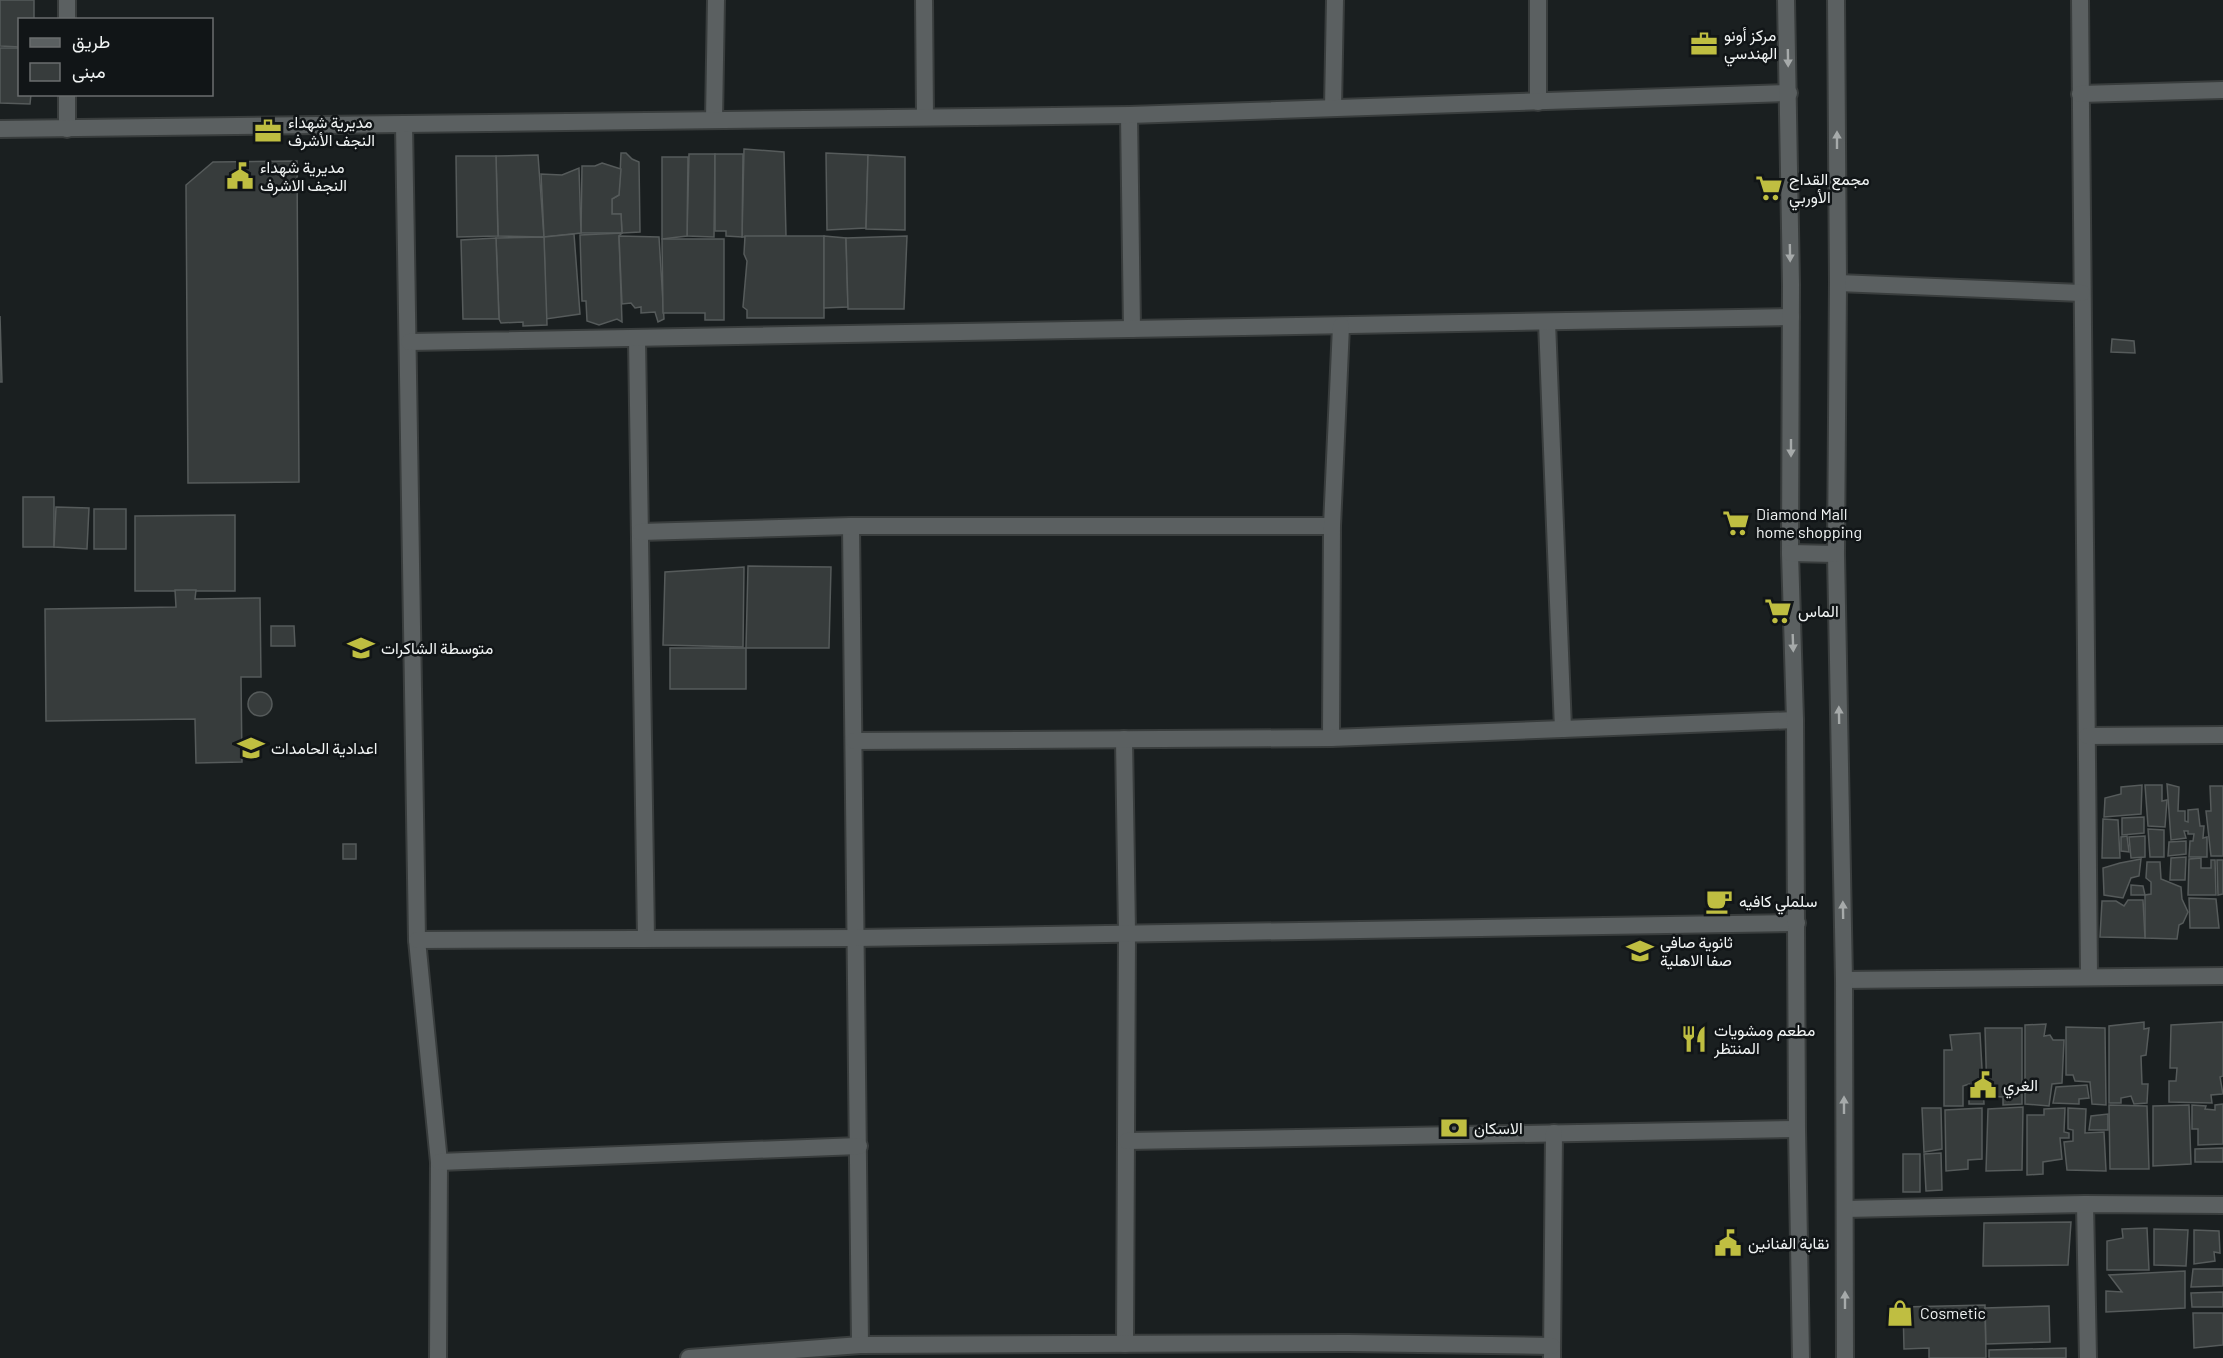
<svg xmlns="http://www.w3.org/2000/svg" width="2223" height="1358" font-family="Barlow,Vazirmatn,sans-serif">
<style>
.building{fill:#373c3c;stroke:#565b5b;stroke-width:1.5}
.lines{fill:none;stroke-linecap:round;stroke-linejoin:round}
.minor-casing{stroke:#393d3d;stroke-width:20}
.tertiary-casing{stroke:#393d3d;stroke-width:20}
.minor{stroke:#5b6061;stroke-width:16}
.tertiary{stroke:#5b6061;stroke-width:16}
.oneway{fill:#a6aaaa}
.labels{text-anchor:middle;stroke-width:5;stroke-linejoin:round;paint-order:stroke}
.poi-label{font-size:16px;fill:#f1f4f4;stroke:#111517;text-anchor:start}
</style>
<rect width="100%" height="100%" fill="#1a1f20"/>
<!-- building -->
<g class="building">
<polygon points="0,0 34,0 34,20 20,20 20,47 0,46"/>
<polygon points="0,48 20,48 20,94 31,94 30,104 0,103"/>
<polygon points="744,149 784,152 786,236 742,237"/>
<polygon points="621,153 626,153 632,159 639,162 640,232 622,233 621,214 612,214 612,199 619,195"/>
<polygon points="826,153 868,155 866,228 827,230"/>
<polygon points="689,154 715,154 714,237 687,236"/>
<polygon points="715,154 743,154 742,237 726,236 726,231 715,231"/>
<polygon points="538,155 544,237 498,236 496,156"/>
<polygon points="868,155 905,157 905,230 866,229"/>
<polygon points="456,156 496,156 498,236 457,237"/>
<polygon points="662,157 688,157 687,236 662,239"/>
<polygon points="297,161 299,482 188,483 186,185 213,162"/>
<polygon points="602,163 621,169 619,195 612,199 612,214 621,214 622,233 581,233 582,166 595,166"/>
<polygon points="579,168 581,233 544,237 541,174 562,175"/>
<polygon points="622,233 619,236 622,322 617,319 599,325 587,321 586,301 582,301 580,235"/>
<polygon points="574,234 580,314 546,319 544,237"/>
<polygon points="619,236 659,237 664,319 658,322 655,312 641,313 641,307 635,308 631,303 622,304"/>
<polygon points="745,236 824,236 824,318 747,318 747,310 743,307 747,261 744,254"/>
<polygon points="824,236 846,238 848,307 824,308"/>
<polygon points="907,236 904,309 848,309 846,238"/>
<polygon points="544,237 547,325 523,326 523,322 501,323 499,319 496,238"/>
<polygon points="496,238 499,319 463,319 461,240"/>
<polygon points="662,239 724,239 724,320 705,320 705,313 663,313"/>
<polygon points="0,316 2,382 0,382"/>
<polygon points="2112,339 2134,341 2135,353 2111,352"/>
<rect x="23" y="497" width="31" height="50"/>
<polygon points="56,507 89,508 87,549 54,547"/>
<rect x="94" y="509" width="32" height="40"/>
<polygon points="235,515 235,591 135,591 135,516"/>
<polygon points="748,566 831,567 829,648 746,648"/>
<polygon points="744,567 743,647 663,645 665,572"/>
<polygon points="175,590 196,590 195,599 260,598 261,677 241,677 242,762 196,763 195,719 46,721 45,609 176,607"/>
<polygon points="271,626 294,626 295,646 271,646"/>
<rect x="670" y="648" width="76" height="41"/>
<circle cx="260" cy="704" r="12"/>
<polygon points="2167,784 2179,787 2178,811 2185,811 2185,821 2188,822 2188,810 2198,809 2200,826 2204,826 2203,838 2207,837 2207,857 2189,857 2190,841 2193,841 2194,834 2188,834 2188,831 2184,831 2186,838 2171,840"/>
<polygon points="2142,785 2141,814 2104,817 2105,798 2121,794 2121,787"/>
<polygon points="2145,785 2162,785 2162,801 2167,800 2165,827 2148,826"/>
<polygon points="2210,786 2223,786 2223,856 2211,856 2206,811 2211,811"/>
<polygon points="2144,817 2144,833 2122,835 2122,818"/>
<polygon points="2103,819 2118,820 2120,858 2102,858"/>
<polygon points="2148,829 2164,830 2164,857 2150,857"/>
<polygon points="2127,836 2129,852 2121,851 2121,837"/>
<polygon points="2145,836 2145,857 2131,858 2129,837"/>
<polygon points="2186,841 2186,854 2168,856 2169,842"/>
<rect x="343" y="844" width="13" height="15"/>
<polygon points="2186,857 2185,880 2170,880 2171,858"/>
<polygon points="2201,858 2201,868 2211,868 2211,860 2215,860 2216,895 2188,895 2189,859"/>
<polygon points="2141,859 2139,876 2131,878 2123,898 2104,895 2103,868 2120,863"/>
<polygon points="2217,860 2223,860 2223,894 2218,895"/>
<polygon points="2147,862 2160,862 2161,879 2181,887 2182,899 2188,912 2183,923 2179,925 2177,939 2145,938 2145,895 2151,894 2151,882 2146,878"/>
<polygon points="2131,885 2143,886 2145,895 2131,895"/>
<polygon points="2189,898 2216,899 2219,928 2190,928"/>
<polygon points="2128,900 2143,900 2145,938 2100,937 2102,901 2116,901 2124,906"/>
<polygon points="2144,1022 2144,1029 2149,1028 2146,1055 2141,1056 2142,1084 2148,1084 2147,1103 2134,1104 2131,1096 2121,1098 2121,1103 2109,1103 2109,1026"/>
<polygon points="2223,1022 2223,1076 2220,1077 2223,1094 2211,1095 2212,1103 2169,1102 2169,1081 2176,1081 2177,1068 2170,1068 2171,1025"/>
<polygon points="2046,1024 2044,1036 2050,1035 2053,1040 2064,1040 2062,1083 2052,1084 2049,1106 2025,1104 2025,1025"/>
<polygon points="2066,1027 2105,1028 2106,1105 2092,1104 2090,1082 2075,1081 2073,1075 2066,1075"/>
<polygon points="1985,1028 2022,1028 2022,1104 2003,1105 2003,1097 1987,1096"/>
<polygon points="1980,1033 1984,1104 1969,1104 1969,1084 1963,1086 1963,1106 1944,1106 1944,1050 1952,1050 1950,1035"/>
<polygon points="2087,1085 2089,1098 2079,1099 2079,1104 2053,1103 2056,1087"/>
<polygon points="2223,1104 2223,1144 2198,1145 2198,1129 2192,1129 2192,1105 2206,1106 2205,1109 2215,1110 2215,1105"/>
<polygon points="2109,1105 2147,1106 2149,1169 2110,1169"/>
<polygon points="2189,1105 2191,1164 2153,1166 2153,1106"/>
<polygon points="2023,1107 2022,1170 1986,1171 1988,1109"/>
<polygon points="1922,1108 1941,1108 1942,1149 1924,1152"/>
<polygon points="1982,1108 1982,1159 1968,1160 1968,1169 1946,1171 1945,1110"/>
<polygon points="2065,1108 2064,1132 2069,1133 2069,1138 2060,1138 2062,1159 2043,1162 2043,1174 2027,1175 2027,1115 2044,1115 2044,1109"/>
<polygon points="2068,1108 2086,1109 2085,1133 2104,1132 2106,1171 2067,1170 2064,1142 2073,1141 2073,1130 2068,1129"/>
<polygon points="2108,1114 2108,1130 2089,1130 2091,1116"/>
<polygon points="2223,1148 2223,1162 2195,1162 2195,1149"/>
<polygon points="1941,1153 1942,1190 1926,1191 1924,1154"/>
<rect x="1903" y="1154" width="17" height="38"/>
<polygon points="2071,1222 2068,1265 1983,1266 1984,1223"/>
<polygon points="2147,1228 2149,1270 2107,1270 2107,1241 2123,1238 2122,1229"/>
<polygon points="2154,1229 2188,1230 2186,1266 2154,1265"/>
<polygon points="2194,1230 2219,1231 2220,1253 2214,1252 2215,1261 2194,1264"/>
<polygon points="2193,1269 2223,1269 2223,1286 2191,1287"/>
<polygon points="2185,1271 2185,1308 2106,1312 2106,1291 2122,1292 2109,1275"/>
<polygon points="2223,1292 2223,1307 2192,1307 2191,1293"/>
<polygon points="1985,1305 1986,1358 1929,1358 1929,1348 1904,1349 1903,1307"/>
<polygon points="2049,1306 2050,1342 1986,1344 1985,1308"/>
<polygon points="2193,1313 2223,1313 2223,1345 2194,1348"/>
<polygon points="2066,1348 2066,1358 1989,1358 1989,1350"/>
</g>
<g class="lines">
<defs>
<g id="minor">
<polyline points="67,0 67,20"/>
<polyline points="924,0 925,117"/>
<polyline points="2080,0 2089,977"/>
<polyline points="67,94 67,129"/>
<polyline points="2080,94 2223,90"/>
<polyline points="1538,102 1538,0"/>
<polyline points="1333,108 1335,0"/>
<polyline points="1129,115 1132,329"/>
<polyline points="714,120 716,0"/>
<polyline points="404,124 417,940 439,1162 438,1358"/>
<polyline points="0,129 1129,115 1789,93"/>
<polyline points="1838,283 2082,293"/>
<polyline points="1547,322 1563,729"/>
<polyline points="637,339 646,939"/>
<polyline points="409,342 1791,317"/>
<polyline points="851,526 860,1345"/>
<polyline points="640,532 851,526 1332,526"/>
<polyline points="2087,736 2223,735"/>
<polyline points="1331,738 1332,526 1341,326"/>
<polyline points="1124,739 1127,933 1125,1344"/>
<polyline points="854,741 1331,738 1795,720"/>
<polyline points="417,940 856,938 1797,923"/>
<polyline points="1844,980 2223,976"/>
<polyline points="1127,1141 1797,1129"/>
<polyline points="439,1162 859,1146"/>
<polyline points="2085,1204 2088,1358"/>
<polyline points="1845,1209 2085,1204 2223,1205"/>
<polyline points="1552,1357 1554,1133"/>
<polyline points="689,1358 860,1345 1348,1343 1552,1346"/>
</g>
<g id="tertiary">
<polyline points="1786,0 1791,285 1790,553 1795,720 1797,1129 1801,1358"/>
<polyline points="1836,0 1838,283 1836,554 1844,980 1845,1358"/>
<polyline points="1790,553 1836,554"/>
</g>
</defs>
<!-- minor casing -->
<use href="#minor" class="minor-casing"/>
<!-- tertiary casing -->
<use href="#tertiary" class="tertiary-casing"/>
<!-- minor -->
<use href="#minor" class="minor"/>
<!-- tertiary -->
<use href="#tertiary" class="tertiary"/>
</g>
<!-- one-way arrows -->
<defs><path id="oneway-solid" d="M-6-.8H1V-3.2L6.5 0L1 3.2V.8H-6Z" transform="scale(1.5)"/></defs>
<g class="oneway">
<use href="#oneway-solid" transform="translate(1788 58) rotate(89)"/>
<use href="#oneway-solid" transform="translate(1837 140) rotate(-90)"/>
<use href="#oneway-solid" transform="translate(1790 253) rotate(89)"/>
<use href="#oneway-solid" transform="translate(1791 448) rotate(90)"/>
<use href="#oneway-solid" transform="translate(1793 643) rotate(88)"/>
<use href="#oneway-solid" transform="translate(1839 715) rotate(-91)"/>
<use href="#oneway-solid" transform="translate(1843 910) rotate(-91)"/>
<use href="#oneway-solid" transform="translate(1844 1105) rotate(-90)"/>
<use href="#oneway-solid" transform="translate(1845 1300) rotate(-90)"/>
</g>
<!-- icons -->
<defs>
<symbol id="office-bare" viewBox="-9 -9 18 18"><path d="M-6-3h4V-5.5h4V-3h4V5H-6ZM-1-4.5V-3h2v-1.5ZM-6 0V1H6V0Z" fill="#bfbe41" stroke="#111517" stroke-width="2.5" paint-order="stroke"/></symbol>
<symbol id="civic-bare" viewBox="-9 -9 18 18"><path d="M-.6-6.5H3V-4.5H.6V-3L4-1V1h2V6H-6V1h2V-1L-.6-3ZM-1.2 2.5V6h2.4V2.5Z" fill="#bfbe41" stroke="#111517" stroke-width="2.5" paint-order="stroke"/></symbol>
<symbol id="supermarket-bare" viewBox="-9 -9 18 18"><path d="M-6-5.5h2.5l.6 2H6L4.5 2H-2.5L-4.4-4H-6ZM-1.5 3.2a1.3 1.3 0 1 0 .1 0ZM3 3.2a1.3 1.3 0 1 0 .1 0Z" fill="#bfbe41" stroke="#111517" stroke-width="2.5" paint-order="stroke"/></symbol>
<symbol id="school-bare" viewBox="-9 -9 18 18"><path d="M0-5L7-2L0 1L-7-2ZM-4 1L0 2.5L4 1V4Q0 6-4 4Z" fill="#bfbe41" stroke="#111517" stroke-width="2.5" paint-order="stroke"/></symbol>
<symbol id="cafe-bare" viewBox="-9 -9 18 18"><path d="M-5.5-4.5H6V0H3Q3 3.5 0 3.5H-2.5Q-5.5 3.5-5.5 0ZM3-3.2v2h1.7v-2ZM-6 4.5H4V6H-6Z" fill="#bfbe41" stroke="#111517" stroke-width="2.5" paint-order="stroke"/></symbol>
<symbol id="restaurant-bare" viewBox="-9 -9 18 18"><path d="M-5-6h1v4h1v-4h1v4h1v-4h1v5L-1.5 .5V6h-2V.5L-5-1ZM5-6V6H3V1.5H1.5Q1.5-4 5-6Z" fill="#bfbe41" stroke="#111517" stroke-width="2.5" paint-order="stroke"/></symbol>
<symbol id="bank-bare" viewBox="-9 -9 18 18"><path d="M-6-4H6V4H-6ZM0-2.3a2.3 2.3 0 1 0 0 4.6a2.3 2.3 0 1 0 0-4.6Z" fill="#bfbe41" stroke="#111517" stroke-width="2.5" paint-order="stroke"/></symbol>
<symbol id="shop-bare" viewBox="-9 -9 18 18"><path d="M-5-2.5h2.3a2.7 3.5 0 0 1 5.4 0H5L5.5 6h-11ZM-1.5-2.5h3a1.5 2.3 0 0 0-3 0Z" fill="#bfbe41" stroke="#111517" stroke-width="2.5" paint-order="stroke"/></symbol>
</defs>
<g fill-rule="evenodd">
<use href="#office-bare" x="1685" y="25" width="38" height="38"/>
<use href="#office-bare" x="249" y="112" width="38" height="38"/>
<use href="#civic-bare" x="221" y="157" width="38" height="38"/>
<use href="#supermarket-bare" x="1750" y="169" width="38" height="38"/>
<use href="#supermarket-bare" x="1717" y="504" width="38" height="38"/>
<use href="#supermarket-bare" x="1759" y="592" width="38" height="38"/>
<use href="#school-bare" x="342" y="629" width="38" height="38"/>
<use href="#school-bare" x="232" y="729" width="38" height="38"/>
<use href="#cafe-bare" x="1700" y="882" width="38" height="38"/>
<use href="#school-bare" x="1621" y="932" width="38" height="38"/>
<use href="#restaurant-bare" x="1675" y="1020" width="38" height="38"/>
<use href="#civic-bare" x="1964" y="1066" width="38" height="38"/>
<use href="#bank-bare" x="1435" y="1109" width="38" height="38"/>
<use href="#civic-bare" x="1709" y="1224" width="38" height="38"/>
<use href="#shop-bare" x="1881" y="1294" width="38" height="38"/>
</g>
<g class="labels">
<!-- poi labels -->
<g class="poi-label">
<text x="1724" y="41">مركز أونو<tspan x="1724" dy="18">الهندسي</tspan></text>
<text x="288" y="128">مديرية شهداء<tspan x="288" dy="18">النجف الأشرف</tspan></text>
<text x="260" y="173">مديرية شهداء<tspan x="260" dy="18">النجف الاشرف</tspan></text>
<text x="1789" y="185">مجمع القداح<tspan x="1789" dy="18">الأوربي</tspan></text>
<text x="1756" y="520">Diamond Mall<tspan x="1756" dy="18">home shopping</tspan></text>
<text x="1798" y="617">الماس</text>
<text x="381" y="654">متوسطة الشاكرات</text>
<text x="271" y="754">اعدادية الحامدات</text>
<text x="1739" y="907">سلملي كافيه</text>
<text x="1660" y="948">ثانوية صافي<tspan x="1660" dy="18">صفا الاهلية</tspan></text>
<text x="1714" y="1036">مطعم ومشويات<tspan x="1714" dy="18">المنتظر</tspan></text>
<text x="2003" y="1091">الغري</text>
<text x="1474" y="1134">الاسكان</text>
<text x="1748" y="1249">نقابة الفنانين</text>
<text x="1920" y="1319">Cosmetic</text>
</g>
</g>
<!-- legend -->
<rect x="18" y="18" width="195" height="78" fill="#111517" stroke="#6b6e6f" stroke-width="1.5"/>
<rect x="30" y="38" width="30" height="9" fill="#5b6061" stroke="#6b6e6f" stroke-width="1.5"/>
<text x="72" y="48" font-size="18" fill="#f1f4f4">طريق</text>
<rect x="30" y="63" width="30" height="18" fill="#373c3c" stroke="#6b6e6f" stroke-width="1.5"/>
<text x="72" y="78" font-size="18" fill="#f1f4f4">مبنى</text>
</svg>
